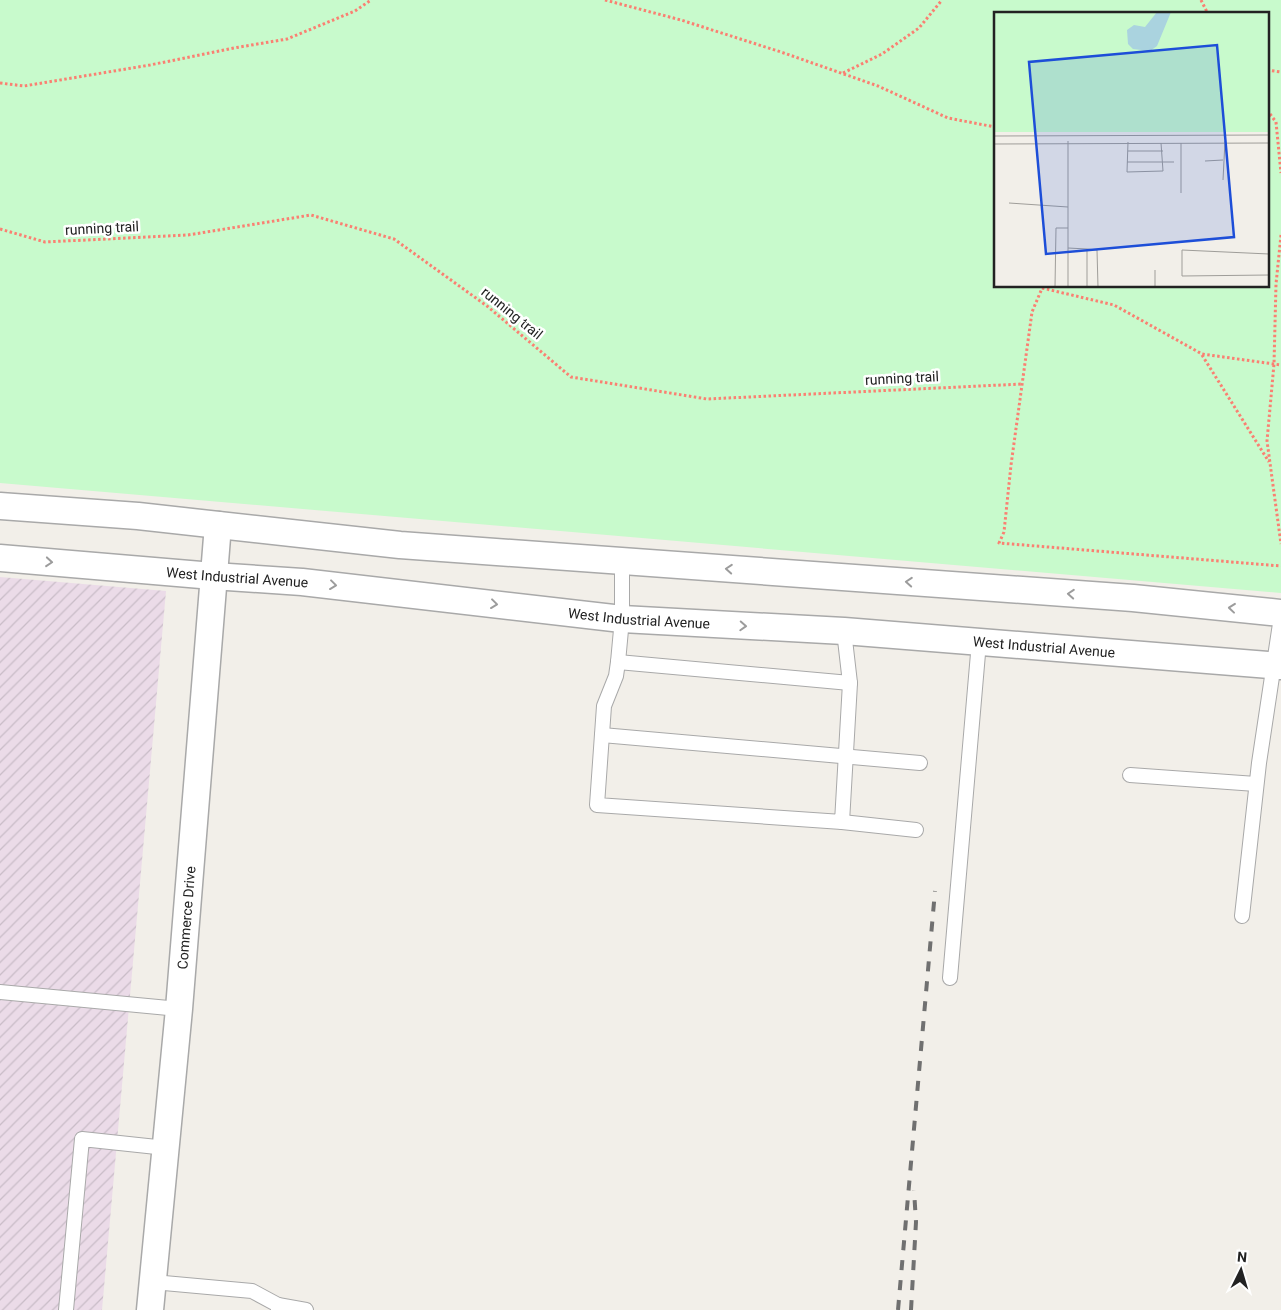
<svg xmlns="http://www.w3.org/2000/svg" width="1281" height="1310" font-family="Roboto,sans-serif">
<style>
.industrial{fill:url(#industrial-furrows)}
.park{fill:#c8facc;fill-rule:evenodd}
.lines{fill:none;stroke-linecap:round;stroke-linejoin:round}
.lane-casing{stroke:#a9a9a9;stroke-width:16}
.street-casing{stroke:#a9a9a9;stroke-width:29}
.path{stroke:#fa8072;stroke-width:3;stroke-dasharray:2.5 2.5;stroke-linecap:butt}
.lane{stroke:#fff;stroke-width:14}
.street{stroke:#fff;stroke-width:26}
.rail{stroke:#707070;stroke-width:4;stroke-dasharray:10 10;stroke-linecap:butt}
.oneway{stroke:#9c9c9c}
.labels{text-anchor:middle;stroke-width:5;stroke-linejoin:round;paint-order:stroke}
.street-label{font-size:14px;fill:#222;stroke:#fff}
.inset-road{fill:none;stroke:#9f9d99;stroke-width:1}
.view{fill:#1d4ed8;fill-opacity:0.15;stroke:#1d4ed8;stroke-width:2.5}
.inset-edge{fill:none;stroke:#222;stroke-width:2.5}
</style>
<defs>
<pattern id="industrial-furrows" width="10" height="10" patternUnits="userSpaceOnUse" patternTransform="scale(1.25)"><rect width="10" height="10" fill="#ebdbe8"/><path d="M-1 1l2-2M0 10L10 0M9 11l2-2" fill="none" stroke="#c9bcc7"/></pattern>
</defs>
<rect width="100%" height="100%" fill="#f2efe9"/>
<!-- industrial -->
<polygon class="industrial" points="0,577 166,591 102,1310 0,1310"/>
<!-- park -->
<path class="park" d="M0 0H1281V593L0 483ZM995 14H1267V286H995Z"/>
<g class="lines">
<defs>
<g id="lane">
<polyline points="622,562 622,619 618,662 616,676 604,706 597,805 842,822 850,683 844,631"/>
<polyline points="618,662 850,683"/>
<polyline points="602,735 920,763"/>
<polyline points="1130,775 1256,784"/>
<polyline points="842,822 916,830"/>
<polyline points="1242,916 1259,763 1281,617"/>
<polyline points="950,978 979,642"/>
<polyline points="0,992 179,1009"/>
<polyline points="153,1282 252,1291 278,1305 278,1310"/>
<polyline points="278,1305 306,1310"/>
<polyline points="66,1310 82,1139 166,1148"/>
</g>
<g id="street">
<polyline points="0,506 138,516 400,545 1133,598 1281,613"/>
<path id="s1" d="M0 558 213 576 302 582 622 619 844 631 1281 666"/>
<path id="s2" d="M150 1310 179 1009 218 525"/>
</g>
</defs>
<!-- lane casing -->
<use href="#lane" class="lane-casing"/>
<!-- street casing -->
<use href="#street" class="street-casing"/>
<!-- path -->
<g class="path">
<polyline points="605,0 681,20 781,52 878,86 948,118 995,127"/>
<polyline points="1201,0 1208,14"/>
<polyline points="1267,70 1281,72"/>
<polyline points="843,73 882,54 919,28 942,0"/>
<polyline points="0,83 24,86 150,65 234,48 287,39 355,11 371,0"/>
<polyline points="1267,110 1276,122 1281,173"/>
<polyline points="0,229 45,242 188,235 311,215 394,239 487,306 571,377 707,399 1022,384"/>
<polyline points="1281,235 1276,284 1274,364 1267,441 1281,544"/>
<polyline points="1043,286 1032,312 1011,465 1004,532 999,543 1281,566"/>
<polyline points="1042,288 1114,305 1202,354 1281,365"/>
<polyline points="1202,355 1269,462"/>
</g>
<!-- lane -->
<use href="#lane" class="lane"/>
<!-- street -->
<use href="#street" class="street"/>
<!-- rail -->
<g class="rail">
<polyline points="898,1310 935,891"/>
<polyline points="911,1310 916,1222 914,1190"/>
</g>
</g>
<!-- one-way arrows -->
<defs><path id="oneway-chevron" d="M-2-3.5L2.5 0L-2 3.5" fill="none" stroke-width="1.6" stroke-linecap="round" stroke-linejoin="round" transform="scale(1.25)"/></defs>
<g class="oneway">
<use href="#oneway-chevron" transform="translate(49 562) rotate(5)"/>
<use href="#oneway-chevron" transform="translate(729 569) rotate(-176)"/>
<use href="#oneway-chevron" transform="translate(909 582) rotate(-176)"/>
<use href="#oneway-chevron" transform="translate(333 585) rotate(7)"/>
<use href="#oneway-chevron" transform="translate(1071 594) rotate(-176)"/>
<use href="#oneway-chevron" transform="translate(494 604) rotate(7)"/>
<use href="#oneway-chevron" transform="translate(1232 608) rotate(-174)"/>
<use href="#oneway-chevron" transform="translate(743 626) rotate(3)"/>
</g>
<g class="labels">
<!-- street labels -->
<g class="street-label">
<text transform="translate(102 228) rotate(-3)" y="5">running trail</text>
<text transform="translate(512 313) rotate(39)" y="5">running trail</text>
<text transform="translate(902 378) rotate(-3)" y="5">running trail</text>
<text dy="5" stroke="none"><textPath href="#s1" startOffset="238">West Industrial Avenue</textPath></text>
<text dy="5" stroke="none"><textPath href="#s1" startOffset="642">West Industrial Avenue</textPath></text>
<text dy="5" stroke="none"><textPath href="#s1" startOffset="1048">West Industrial Avenue</textPath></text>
<text dy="5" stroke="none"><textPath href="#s2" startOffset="394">Commerce Drive</textPath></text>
</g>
</g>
<!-- overview -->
<g transform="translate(994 12)">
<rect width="275" height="275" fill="#f2efe9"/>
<path d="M0 0H275V120H0Z" fill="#c8facc"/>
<path d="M163 0H177L163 34 156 39 139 37 134 32 133 18 140 13 151 15Z" fill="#aad3df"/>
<path class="inset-road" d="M0 124 275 123M134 130 133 160 169 159 167 131M187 131V181M0 132 275 131M134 139H169M211 149 229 148M133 150H180M229 168 231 129M15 191 74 195M74 236 93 237V275M93 237 103 238 104 275M275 242 188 238V264L275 263M161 258V275M61 275 62 216H74M74 275V129"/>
<path class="view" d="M223 33 240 225 52 242 35 50Z"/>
<rect width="275" height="275" class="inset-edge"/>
</g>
<!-- north arrow -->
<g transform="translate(1241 1270) rotate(5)" stroke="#ffffff" stroke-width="4" paint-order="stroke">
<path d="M0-4L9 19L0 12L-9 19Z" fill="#222222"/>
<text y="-8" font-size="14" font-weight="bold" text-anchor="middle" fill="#222222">N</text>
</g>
</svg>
